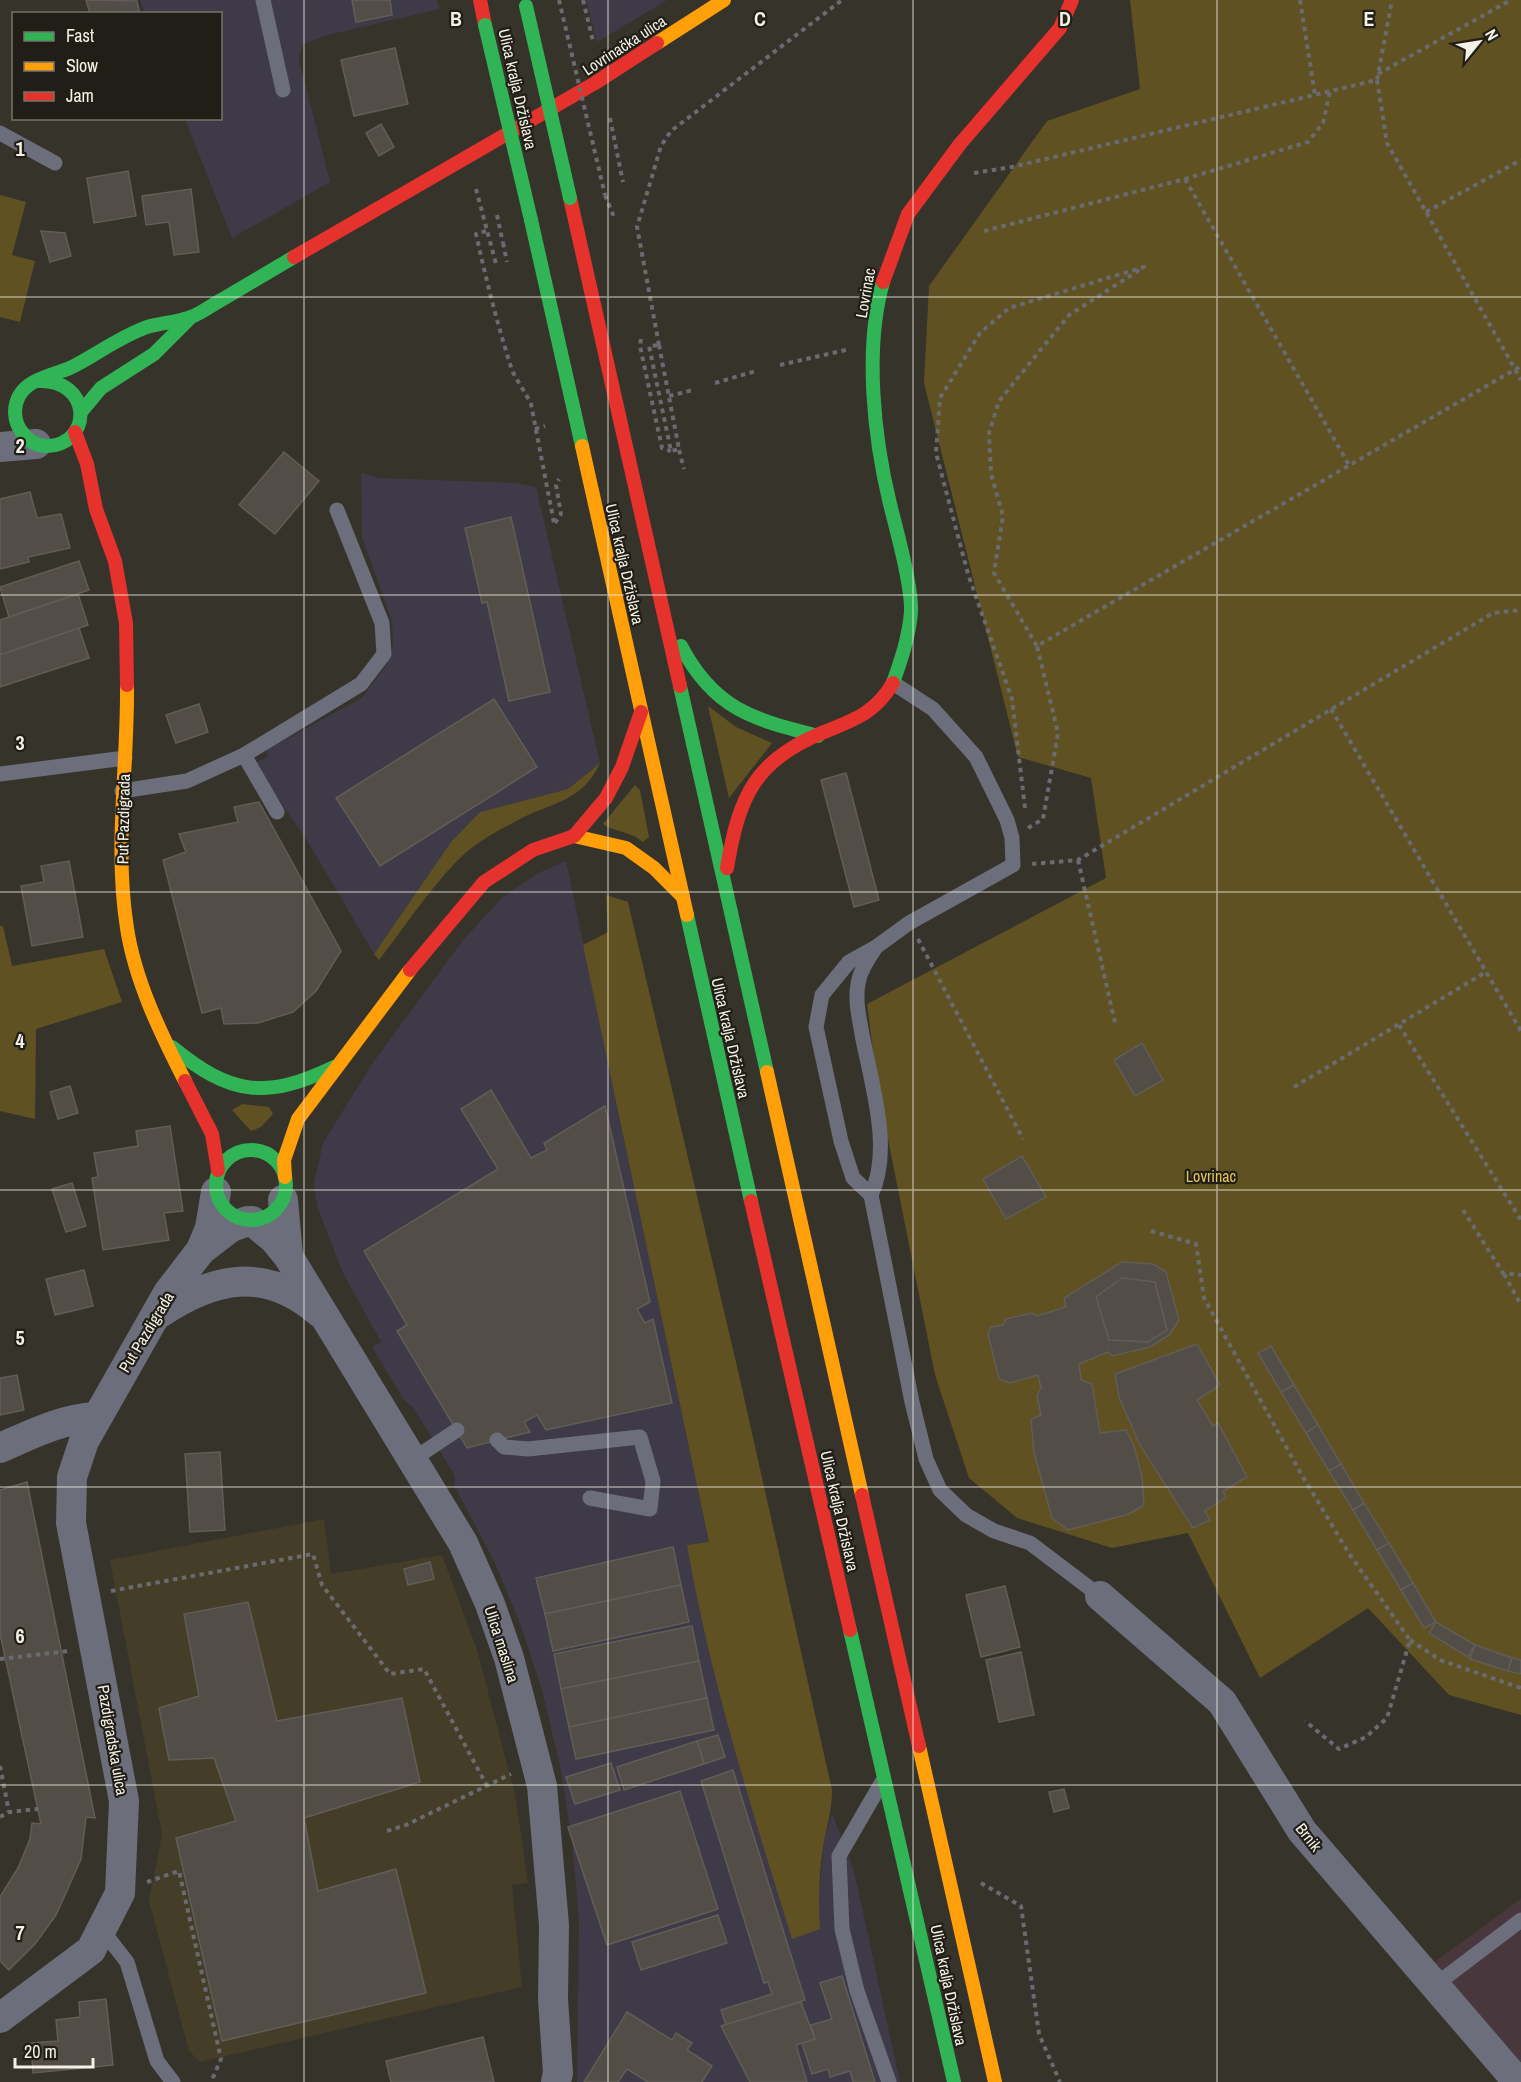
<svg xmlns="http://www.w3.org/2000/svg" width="1521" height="2082" font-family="'Archivo Narrow',sans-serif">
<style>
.commercial{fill:#3e3a48}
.industrial{fill:#48373c}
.built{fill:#443d28}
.green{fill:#5f5121}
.building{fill:#524d46;stroke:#615d57;stroke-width:1.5}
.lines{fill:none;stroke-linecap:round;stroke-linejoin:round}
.path{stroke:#6a6b70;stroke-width:4;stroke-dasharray:4.5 4.5;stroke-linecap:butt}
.lane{stroke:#6c6e7b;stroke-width:15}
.street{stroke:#6c6e7b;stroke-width:30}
.fast{stroke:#30b455;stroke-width:14}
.slow{stroke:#ff9f0a;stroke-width:14}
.jam{stroke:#e5322d;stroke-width:14}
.path-bridge{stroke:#6a6b70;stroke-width:4;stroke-dasharray:4.5 4.5;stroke-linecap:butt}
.fast-bridge{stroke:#30b455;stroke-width:14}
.grid{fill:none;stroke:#f4f2e7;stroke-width:1.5;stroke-opacity:0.55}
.labels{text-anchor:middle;stroke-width:4.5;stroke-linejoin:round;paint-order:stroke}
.street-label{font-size:16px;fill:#f4f2e7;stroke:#201e16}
.park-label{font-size:16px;fill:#e4c659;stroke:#201e16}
.grid-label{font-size:20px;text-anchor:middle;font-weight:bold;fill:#f4f2e7;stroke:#201e16;stroke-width:4.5;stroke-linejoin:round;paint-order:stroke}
</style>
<rect width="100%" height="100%" fill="#36332b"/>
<!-- commercial -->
<g class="commercial">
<polygon points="140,0 437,0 439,9 324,36 302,45 299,60 330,182 232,238 185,119 220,118 220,14 144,13"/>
<polygon points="586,0 667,0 597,42"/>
<polygon points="361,473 380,478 515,483 536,487 600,763 568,789 480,812 451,842 374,954 308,842 254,764 268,756 266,750 362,698 387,664 393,644 392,621 362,537"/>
<polygon points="566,861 709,1542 688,1545 820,1929 818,1901 821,1874 824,1841 832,1813 854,1871 900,2082 577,2082 579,1920 572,1841 560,1766 542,1690 521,1626 495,1563 454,1485 455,1476 414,1408 404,1400 372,1347 381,1342 343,1273 317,1206 314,1184 323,1143 372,1064 463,940 502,898 538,873"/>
</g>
<!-- industrial -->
<polygon class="industrial" points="1521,1899 1521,2068 1430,1965"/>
<!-- built -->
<polygon class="built" points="324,1519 331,1574 442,1555 477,1650 515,1794 528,1883 512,1885 522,1987 200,2062 189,2051 149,1901 162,1834 110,1560"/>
<!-- green -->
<g class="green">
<polygon points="1130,0 1521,0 1521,1715 1449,1695 1368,1608 1260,1678 1188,1533 1112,1548 1017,1518 969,1478 935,1375 878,1089 867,1004 1106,878 1091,778 1018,757 924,383 929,286 1047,121 1140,89"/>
<polygon points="0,195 26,202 12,255 35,261 20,322 0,317"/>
<polygon points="708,706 736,727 772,743 729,798"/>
<path d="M600 763C583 801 553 802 520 819 503 828 484 838 469 850 437 877 406 926 379 960L374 954 451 842 480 812 568 789Z"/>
<path d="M635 785 640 790 649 837 643 842C628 830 613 832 603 824Z"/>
<path d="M606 895 628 902 739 1375 832 1790C832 1808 828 1823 824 1841 819 1870 818 1900 820 1929L792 1939C751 1807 711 1682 687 1545L709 1542 583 945 608 932Z"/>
<polygon points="0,926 3,926 12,966 104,949 122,1002 36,1029 35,1119 0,1111"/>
<polygon points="242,1104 269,1107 273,1114 261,1127 251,1131 232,1110"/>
</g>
<!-- building -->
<g class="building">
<polygon points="86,0 137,1 140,14 90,14"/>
<polygon points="352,0 390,0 392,15 356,22"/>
<polygon points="395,48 408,104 354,116 341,60"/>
<polygon points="381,124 394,147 379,156 366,133"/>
<polygon points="128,171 136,216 94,223 87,178"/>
<polygon points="191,189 199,252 174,255 169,222 146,225 142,196"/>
<polygon points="41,231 65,233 71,256 50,262"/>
<polygon points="284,452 319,481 275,534 239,505"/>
<polygon points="30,492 37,518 61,514 70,548 28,557 29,562 0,569 0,499"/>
<polygon points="511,517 550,692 509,701 487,602 482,603 465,528"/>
<polygon points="79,561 89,590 9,617 0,587"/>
<polygon points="78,594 88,625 0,655 0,620"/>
<polygon points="79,628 89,658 0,687 0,655"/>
<polygon points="494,699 537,767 380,866 336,798"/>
<polygon points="199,704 208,732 176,743 166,715"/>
<polygon points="846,773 879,900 854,907 821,780"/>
<polygon points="259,802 341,951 316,991 293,1012 258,1023 224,1024 221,1008 202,1013 163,860 186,852 179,834 238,822 234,807"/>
<polygon points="69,861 83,937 32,946 21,886 44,882 41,866"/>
<polygon points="1142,1043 1163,1080 1135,1096 1114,1060"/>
<polygon points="70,1086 78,1113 58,1119 50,1092"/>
<polygon points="491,1090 531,1158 547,1150 544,1143 605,1106 650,1302 637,1309 645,1323 653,1319 672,1403 546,1430 537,1415 524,1422 530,1432 467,1448 397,1331 407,1325 364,1251 498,1169 461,1109"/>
<polygon points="170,1126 183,1211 164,1213 169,1240 103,1250 92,1178 98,1177 94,1153 138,1146 136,1131"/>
<polygon points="1022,1156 1046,1197 1006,1219 983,1179"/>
<polygon points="72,1183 86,1226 66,1232 52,1189"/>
<polygon points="1122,1262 1153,1264 1166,1272 1179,1320 1169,1335 1150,1347 1112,1356 1108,1352 1079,1364 1081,1380 1092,1384 1100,1433 1126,1430 1134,1446 1142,1477 1144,1505 1129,1514 1068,1530 1052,1518 1034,1452 1031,1419 1041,1415 1037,1396 1041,1388 1038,1375 1010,1383 999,1379 988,1334 991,1327 1003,1325 1006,1319 1032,1313 1037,1316 1066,1307 1064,1298"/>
<polygon points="84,1270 93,1306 55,1315 46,1279"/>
<polygon points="1122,1278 1155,1282 1167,1330 1148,1342 1109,1340 1096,1297"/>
<polygon points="1197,1344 1220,1385 1197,1400 1213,1426 1218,1423 1247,1477 1223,1491 1226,1497 1205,1511 1210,1520 1193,1528 1140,1445 1119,1397 1115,1374"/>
<polygon points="1271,1346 1294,1385 1281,1392 1258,1353"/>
<polygon points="17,1375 24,1410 0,1415 0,1378"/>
<polygon points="1294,1385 1318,1425 1306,1433 1281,1392"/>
<polygon points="1318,1425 1341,1464 1329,1471 1306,1433"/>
<polygon points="220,1452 225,1530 190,1532 185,1454"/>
<polygon points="1341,1464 1364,1503 1353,1510 1329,1471"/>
<polygon points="27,1482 95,1818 86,1817 81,1859 56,1915 35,1944 9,1970 0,1961 0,1897 18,1868 30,1839 32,1823 41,1824 0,1634 0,1490"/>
<polygon points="1364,1503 1389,1543 1377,1550 1353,1510"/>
<polygon points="1389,1543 1413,1583 1401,1590 1377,1550"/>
<polygon points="673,1547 681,1585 545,1614 536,1578"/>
<polygon points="430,1562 434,1579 408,1585 404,1569"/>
<polygon points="1413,1583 1436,1622 1424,1628 1401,1590"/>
<polygon points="681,1585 689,1622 553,1651 545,1614"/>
<polygon points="1005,1586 1020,1647 981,1657 966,1595"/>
<polygon points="248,1602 277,1721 402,1698 420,1782 304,1818 318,1891 396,1869 426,1993 222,2041 176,1838 236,1821 214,1758 169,1760 159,1708 199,1696 184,1614"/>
<polygon points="1436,1622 1475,1645 1468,1657 1429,1633"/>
<polygon points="692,1626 699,1661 561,1689 554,1654"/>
<polygon points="1475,1645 1512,1658 1508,1671 1470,1659"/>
<polygon points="1021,1652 1034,1715 999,1722 986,1660"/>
<polygon points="1512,1658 1521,1660 1521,1674 1508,1671"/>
<polygon points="699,1661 707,1698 569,1727 561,1689"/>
<polygon points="707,1698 714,1730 576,1759 569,1727"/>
<polygon points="718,1735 725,1757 704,1764 697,1741"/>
<polygon points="697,1741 704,1764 624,1790 617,1767"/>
<polygon points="611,1763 620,1790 575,1804 566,1777"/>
<polygon points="733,1770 805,2000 726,2025 721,2010 772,1994 768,1982 764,1983 701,1781"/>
<polygon points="1064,1789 1069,1808 1054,1812 1049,1792"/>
<polygon points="680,1791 718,1909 607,1945 568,1827"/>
<polygon points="718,1915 727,1943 641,1970 632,1942"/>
<polygon points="842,1976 875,2082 853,2082 850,2071 830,2077 828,2069 812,2074 802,2043 815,2039 811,2025 832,2019 820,1983"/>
<polygon points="106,1999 113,2065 33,2073 31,2043 58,2041 56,2020 80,2017 79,2002"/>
<polygon points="801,2002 815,2039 796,2045 807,2082 750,2082 721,2026"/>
<polygon points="627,2012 672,2040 676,2033 692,2043 687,2050 712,2066 702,2082 648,2082 627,2069 618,2082 584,2082"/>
<polygon points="483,2037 494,2082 391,2082 386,2061"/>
</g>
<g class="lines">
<!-- path -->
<g class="path">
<polyline points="583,0 593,41"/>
<polyline points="1300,0 1315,95"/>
<polyline points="1378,74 1511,0"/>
<polyline points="1377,80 1387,143 1521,380"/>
<polyline points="610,118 623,182"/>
<polyline points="974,173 1012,167 1377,80 1392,0"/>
<polyline points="1185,179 1349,465"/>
<polyline points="476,189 496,264"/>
<polyline points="605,195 614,217"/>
<polyline points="1426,212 1521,160"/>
<path d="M486 231 476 234C486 279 497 323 511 367 515 379 525 391 531 404L554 523"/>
<polyline points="984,231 1185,179 1308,142 1323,123 1330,91"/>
<polyline points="503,243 507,262"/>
<polyline points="641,339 640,346 662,448 671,451"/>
<polyline points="659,345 637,227 661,146 671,131 842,0"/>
<polygon points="659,345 679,449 671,451 649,346"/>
<polyline points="780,365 846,350"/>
<polyline points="715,383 756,371"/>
<polyline points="669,396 693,390"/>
<polyline points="535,429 545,426"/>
<polyline points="679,450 684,469"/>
<polyline points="555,523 561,514 556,485 559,479"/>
<polyline points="1331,709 1521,1031"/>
<polyline points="1025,808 1012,699 968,574 936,453 940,398 980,333 1009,308 1144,267 1069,315 999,401 989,433 991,474 1003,516 994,573 1037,646"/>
<polyline points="1028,828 1043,819 1058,733 1037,646 1521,366"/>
<polyline points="1078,860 1116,1027"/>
<polyline points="1032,864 1078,860 1493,613 1521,610"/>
<polyline points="918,939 1023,1139"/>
<polyline points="1399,1025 1521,1220"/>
<polyline points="1294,1087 1486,972"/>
<polyline points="1463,1210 1503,1273 1521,1275"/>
<polyline points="1151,1231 1196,1244 1204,1298 1300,1472 1350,1555 1410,1640 1387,1718 1366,1737 1339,1749 1305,1721"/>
<polyline points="1504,1274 1521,1305"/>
<polyline points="111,1591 313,1554 322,1585 390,1674 424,1669 487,1786"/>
<polyline points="1410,1640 1440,1660 1521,1688"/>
<polyline points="0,1659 68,1651"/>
<polyline points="0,1766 9,1812"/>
<polyline points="0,1817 9,1812 38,1809"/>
<polyline points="387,1831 406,1825 511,1774"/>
<polyline points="147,1882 179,1871 221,2059 211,2082"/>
<polyline points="981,1883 1021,1906 1039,2034 1060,2082"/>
</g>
<!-- lane -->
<g class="lane">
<polyline points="263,0 283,90"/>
<polyline points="0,133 55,163"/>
<polyline points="0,774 125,758"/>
<polyline points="122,791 187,781 244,755"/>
<polyline points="277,812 244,755 361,684 384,654 382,623 337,510"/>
<path d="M876 947C869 958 860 970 858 984 855 999 859 1018 862 1034 871 1083 893 1149 871 1195L853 1178 841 1141 816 1027 822 995 849 962 876 947 909 923 1013 865 1012 838 1007 820 976 757 933 709 893 683"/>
<polyline points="871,1195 912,1402 926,1459 940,1490 966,1515 994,1531 1030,1543 1100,1596"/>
<polyline points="497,1440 504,1447 528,1449 640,1437 653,1481 650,1509 590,1498"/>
<polyline points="412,1460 457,1430"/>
<polyline points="882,1782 839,1856 842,1929 857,1991 889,2082"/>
<polyline points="102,1930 127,1962 157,2061 173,2082"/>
<polyline points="1434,1986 1521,1920"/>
</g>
<!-- street -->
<g class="street">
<polyline points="0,447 36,444"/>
<polyline points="283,1200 288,1256"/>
<polyline points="252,1221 273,1238 288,1256 463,1543 490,1604 509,1658 542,1786 554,1925 553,1999 558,2073 556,2082"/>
<polyline points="201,1250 210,1228 216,1192"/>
<path d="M160 1313C214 1277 265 1266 319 1312"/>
<path d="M0 1448C32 1434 61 1419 96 1417"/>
<polyline points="1100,1596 1222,1702 1302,1831 1518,2082"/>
<polyline points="0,2018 91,1950 120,1893 124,1801 71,1523 72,1477 84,1441 168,1293 201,1250 231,1227 248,1221"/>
</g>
<!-- fast -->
<g class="fast">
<polyline points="531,220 582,446"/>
<path d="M883 282C864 349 874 438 890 504 897 532 912 586 911 612 909 637 901 660 893 683"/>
<path d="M37 381C93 378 93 445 47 446 36 446 27 440 21 431 14 421 13 407 19 396 22 391 27 386 32 383 44 376 58 373 70 368 96 355 119 337 147 327 161 323 177 322 191 317 202 313 213 304 223 299 247 285 270 271 294 257"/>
<polyline points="81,412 101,388 154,354 191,317"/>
<path d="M681 646C714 709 752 719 818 736"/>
<polyline points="680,686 767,1072"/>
<polyline points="687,915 751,1201"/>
<path d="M172 1047C230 1095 266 1100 334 1067"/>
<circle cx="251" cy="1185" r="35"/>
<polyline points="850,1630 954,2082"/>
</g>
<!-- slow -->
<g class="slow">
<polyline points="657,43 724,0"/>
<polyline points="582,446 687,915"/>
<path d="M127 685C128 766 114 847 127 928 135 981 161 1034 185 1081"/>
<polyline points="574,836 626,848 654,868 683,897"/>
<polyline points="767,1072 862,1495"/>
<polyline points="285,1177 284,1160 298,1119 410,970"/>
<polyline points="919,1746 995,2082"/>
</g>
<!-- jam -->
<g class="jam">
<polyline points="480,0 485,25"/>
<polyline points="570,198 680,686"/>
<polyline points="294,257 595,83 657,43"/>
<polyline points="883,282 908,214 960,144 1060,28 1072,0"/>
<polyline points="75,432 87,464 96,509 115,561 126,623 127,685"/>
<path d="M727 868C739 796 755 760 824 732 856 719 875 713 893 683"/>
<polyline points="410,970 484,882 533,850 574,836 606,798 622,767 641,712"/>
<polyline points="185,1081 212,1134 218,1170"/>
<polyline points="751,1201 850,1630"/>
<polyline points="862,1495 919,1746"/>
</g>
<!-- path-bridge -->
<g class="path-bridge">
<polyline points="559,0 605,195"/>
<polyline points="497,215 503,243"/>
</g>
<!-- fast-bridge -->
<g class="fast-bridge">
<polyline points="526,6 570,198"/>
<polyline points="485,25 531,220"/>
</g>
</g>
<!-- grid -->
<path class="grid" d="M304 0V2082M608 0V2082M913 0V2082M1217 0V2082M0 297H1521M0 595H1521M0 892H1521M0 1190H1521M0 1487H1521M0 1785H1521"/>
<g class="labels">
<!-- street labels -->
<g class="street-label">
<text transform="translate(624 45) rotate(-33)" y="6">Lovrinačka ulica</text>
<text transform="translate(518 89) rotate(77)" y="6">Ulica kralja Držislava</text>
<text transform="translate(865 293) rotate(-80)" y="6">Lovrinac</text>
<text transform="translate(625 564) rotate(77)" y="6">Ulica kralja Držislava</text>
<text transform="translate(123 819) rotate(-89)" y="6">Put Pazdigrada</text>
<text transform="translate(731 1038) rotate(77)" y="6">Ulica kralja Držislava</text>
<text transform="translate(146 1332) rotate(-59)" y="6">Put Pazdigrada</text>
<text transform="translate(840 1511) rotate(77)" y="6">Ulica kralja Držislava</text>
<text transform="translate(502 1644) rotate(72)" y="6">Ulica maslina</text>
<text transform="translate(113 1740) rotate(80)" y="6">Pazdigradska ulica</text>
<text transform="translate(1309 1837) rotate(52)" y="6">Brnik</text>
<text transform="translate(949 1985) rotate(78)" y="6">Ulica kralja Držislava</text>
</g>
<!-- park labels -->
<g class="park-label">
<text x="1211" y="1182">Lovrinac</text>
</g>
</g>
<g class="grid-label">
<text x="456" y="26">B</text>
<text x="760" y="26">C</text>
<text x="1065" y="26">D</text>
<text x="1369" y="26">E</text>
<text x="20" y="156">1</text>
<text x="20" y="453">2</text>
<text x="20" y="750">3</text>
<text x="20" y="1048">4</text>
<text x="20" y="1345">5</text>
<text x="20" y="1643">6</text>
<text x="20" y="1940">7</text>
</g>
<!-- legend -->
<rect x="12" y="12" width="210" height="108" fill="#201e16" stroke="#75736a" stroke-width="1.5"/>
<rect x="24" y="32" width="30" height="9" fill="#30b455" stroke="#75736a" stroke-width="1.5"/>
<text x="66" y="42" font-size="18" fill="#f4f2e7">Fast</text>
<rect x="24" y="62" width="30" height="9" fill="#ff9f0a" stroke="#75736a" stroke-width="1.5"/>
<text x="66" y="72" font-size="18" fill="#f4f2e7">Slow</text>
<rect x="24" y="92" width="30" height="9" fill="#e5322d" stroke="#75736a" stroke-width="1.5"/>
<text x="66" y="102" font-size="18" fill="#f4f2e7">Jam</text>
<!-- north arrow -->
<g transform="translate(1479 42) rotate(60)" stroke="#201e16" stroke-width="4.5" paint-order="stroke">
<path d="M0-4.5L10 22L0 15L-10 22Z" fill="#f4f2e7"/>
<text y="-9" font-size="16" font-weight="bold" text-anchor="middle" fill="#f4f2e7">N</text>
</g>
<!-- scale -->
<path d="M15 2058v9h78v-9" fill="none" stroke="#f4f2e7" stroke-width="3"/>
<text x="24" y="2058" font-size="18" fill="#f4f2e7" stroke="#201e16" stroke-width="4.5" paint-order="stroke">20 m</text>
</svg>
